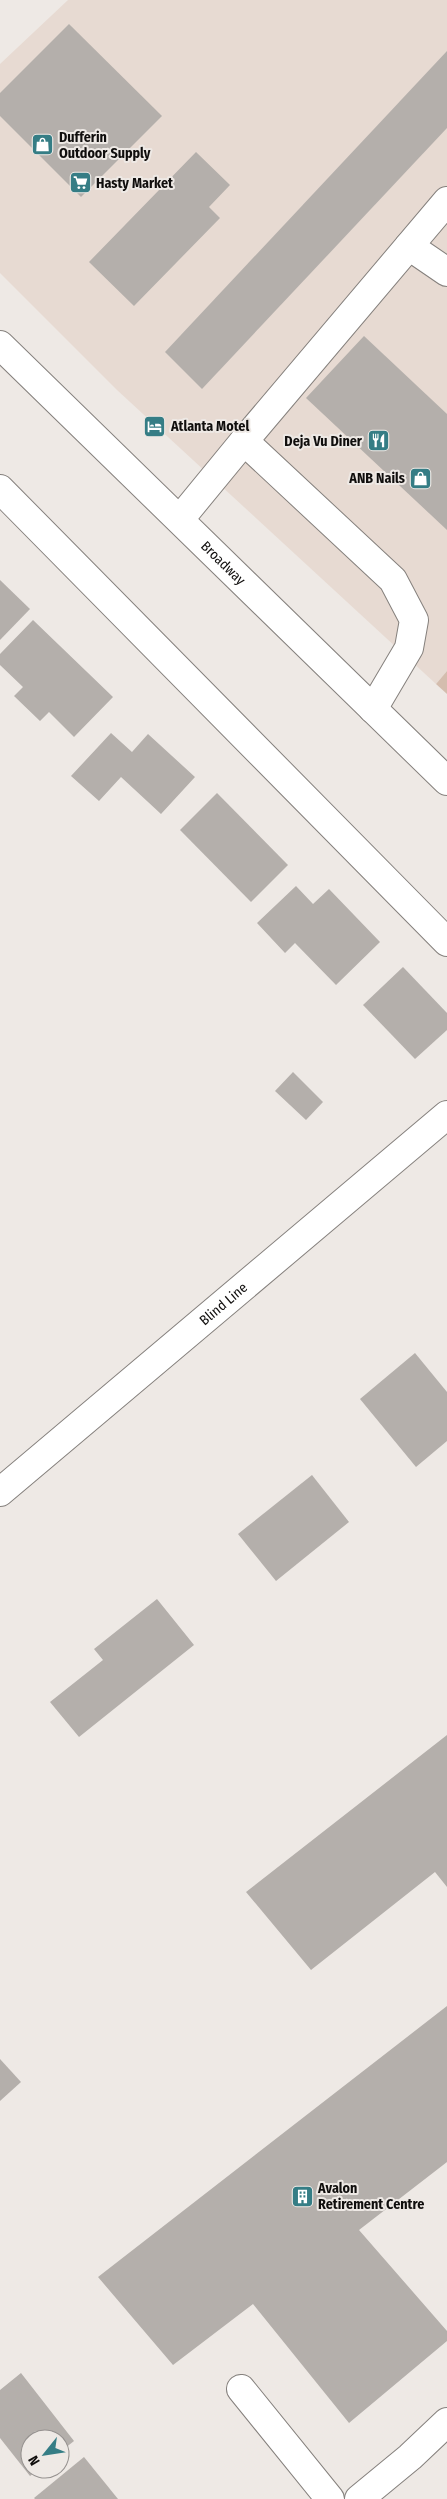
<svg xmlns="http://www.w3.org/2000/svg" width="447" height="2499" font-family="'Fira Sans Condensed',sans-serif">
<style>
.built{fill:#e7dad2}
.green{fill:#d4bdae}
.building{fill:#b4afab}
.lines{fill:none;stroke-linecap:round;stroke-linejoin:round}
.minor-casing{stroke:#85807d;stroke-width:30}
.major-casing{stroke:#85807d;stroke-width:30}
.minor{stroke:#fff;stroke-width:28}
.major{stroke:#fff;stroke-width:28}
.labels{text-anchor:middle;stroke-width:4;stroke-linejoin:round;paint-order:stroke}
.poi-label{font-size:14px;font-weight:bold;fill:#100e0d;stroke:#eee9e5;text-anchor:start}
.street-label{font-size:14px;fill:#100e0d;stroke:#eee9e5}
</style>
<rect width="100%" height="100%" fill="#eee9e5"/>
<!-- built -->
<polygon class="built" points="68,0 447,0 447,671 436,684 117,390 0,273 0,64"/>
<!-- green -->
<polygon class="green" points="447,671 447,694 436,684"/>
<!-- building -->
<g class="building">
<polygon points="69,24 162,116 81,197 0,116 0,93"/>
<polygon points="447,51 447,128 202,389 165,352"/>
<polygon points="196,152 230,185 209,207 220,218 134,306 89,262"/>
<polygon points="364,336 447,414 447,530 306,398"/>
<polygon points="0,580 30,609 0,640"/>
<polygon points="33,620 113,697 74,737 49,712 40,721 14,696 23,687 0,665 0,654"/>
<polygon points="111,733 132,752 148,734 195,777 161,814 121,777 99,801 71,776"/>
<polygon points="217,793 288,865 251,902 180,830"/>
<polygon points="296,886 313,904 329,889 380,942 336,985 295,943 285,953 257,923"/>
<polygon points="403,967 447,1013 447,1030 415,1059 363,1005"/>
<polygon points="293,1072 323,1102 306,1120 275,1091"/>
<polygon points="415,1353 447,1392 447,1441 416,1467 360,1399"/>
<polygon points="312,1475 349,1522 276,1581 238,1534"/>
<polygon points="157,1599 194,1645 79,1737 50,1702 103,1660 94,1649"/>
<polygon points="447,1735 447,1887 435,1872 311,1970 246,1892"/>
<polygon points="447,2006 447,2162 359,2230 447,2331 447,2341 349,2423 253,2304 173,2365 98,2277"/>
<polygon points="0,2059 21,2082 0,2101"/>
<polygon points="21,2373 74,2441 60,2452 60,2439 30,2439 30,2469 39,2469 30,2476 0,2438 0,2390"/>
<polygon points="84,2457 118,2499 35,2499 34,2498"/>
</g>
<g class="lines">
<defs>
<g id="minor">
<polyline points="409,246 447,272"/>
<polyline points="0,489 447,942"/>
<polyline points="180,519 244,441"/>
<polyline points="373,709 409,648 414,620 393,580 244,441 447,201"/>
<path id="s1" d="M0 1492 447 1115"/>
<polyline points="241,2389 330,2499"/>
<polyline points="359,2499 410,2457 447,2422"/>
</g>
<g id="major">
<path id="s2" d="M0 345 447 781"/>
</g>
</defs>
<!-- minor casing -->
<use href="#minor" class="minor-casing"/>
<!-- major casing -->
<use href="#major" class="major-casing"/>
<!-- minor -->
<use href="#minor" class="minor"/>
<!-- major -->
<use href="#major" class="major"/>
</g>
<!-- icons -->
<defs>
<symbol id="shop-square" viewBox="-11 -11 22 22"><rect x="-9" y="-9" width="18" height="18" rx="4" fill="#357d85" stroke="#eee9e5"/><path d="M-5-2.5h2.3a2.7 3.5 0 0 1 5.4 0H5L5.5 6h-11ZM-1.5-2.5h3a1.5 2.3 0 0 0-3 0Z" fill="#fff"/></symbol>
<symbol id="supermarket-square" viewBox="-11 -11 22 22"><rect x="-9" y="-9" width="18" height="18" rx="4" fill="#357d85" stroke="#eee9e5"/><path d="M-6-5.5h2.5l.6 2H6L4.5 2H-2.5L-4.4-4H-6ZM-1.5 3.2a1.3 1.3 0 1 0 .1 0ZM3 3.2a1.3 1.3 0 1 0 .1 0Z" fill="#fff"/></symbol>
<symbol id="hotel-square" viewBox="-11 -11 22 22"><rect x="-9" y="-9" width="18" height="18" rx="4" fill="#357d85" stroke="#eee9e5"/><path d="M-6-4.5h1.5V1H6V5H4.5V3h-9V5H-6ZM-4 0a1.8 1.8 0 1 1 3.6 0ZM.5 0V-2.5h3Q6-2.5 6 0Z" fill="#fff"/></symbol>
<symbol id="restaurant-square" viewBox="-11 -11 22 22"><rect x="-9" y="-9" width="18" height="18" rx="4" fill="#357d85" stroke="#eee9e5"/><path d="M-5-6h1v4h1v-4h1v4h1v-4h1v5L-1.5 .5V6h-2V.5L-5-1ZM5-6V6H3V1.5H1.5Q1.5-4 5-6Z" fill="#fff"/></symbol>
<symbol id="building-square" viewBox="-11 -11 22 22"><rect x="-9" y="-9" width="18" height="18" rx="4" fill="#357d85" stroke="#eee9e5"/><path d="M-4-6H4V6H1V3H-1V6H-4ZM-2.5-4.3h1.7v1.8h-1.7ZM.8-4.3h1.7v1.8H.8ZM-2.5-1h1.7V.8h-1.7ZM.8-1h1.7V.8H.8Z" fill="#fff"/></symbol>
</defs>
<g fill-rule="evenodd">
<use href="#shop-square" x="30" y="132" width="25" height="25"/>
<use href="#supermarket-square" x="68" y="170" width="25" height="25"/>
<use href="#hotel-square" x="142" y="414" width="25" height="25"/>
<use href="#restaurant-square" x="366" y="428" width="25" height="25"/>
<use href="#shop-square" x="408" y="466" width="25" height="25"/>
<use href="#building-square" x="290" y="2184" width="25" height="25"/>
</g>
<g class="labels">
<!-- poi labels -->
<g class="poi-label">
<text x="59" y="142">Dufferin<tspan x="59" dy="16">Outdoor Supply</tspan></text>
<text x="96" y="188">Hasty Market</text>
<text x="171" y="431">Atlanta Motel</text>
<text x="362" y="446" text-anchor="end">Deja Vu Diner</text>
<text x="405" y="483" text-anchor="end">ANB Nails</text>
<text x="318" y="2193">Avalon<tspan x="318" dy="16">Retirement Centre</tspan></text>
</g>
<!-- street labels -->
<g class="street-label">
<text dy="5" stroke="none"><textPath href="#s2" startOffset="312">Broadway</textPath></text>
<text dy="5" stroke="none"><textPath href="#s1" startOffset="292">Blind Line</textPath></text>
</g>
</g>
<!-- north arrow -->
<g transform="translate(45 2454) rotate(240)"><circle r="24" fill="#eee9e5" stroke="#95918f"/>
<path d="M0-4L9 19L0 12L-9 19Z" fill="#357d85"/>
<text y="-8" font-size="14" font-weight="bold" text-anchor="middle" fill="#100e0d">N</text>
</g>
</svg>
